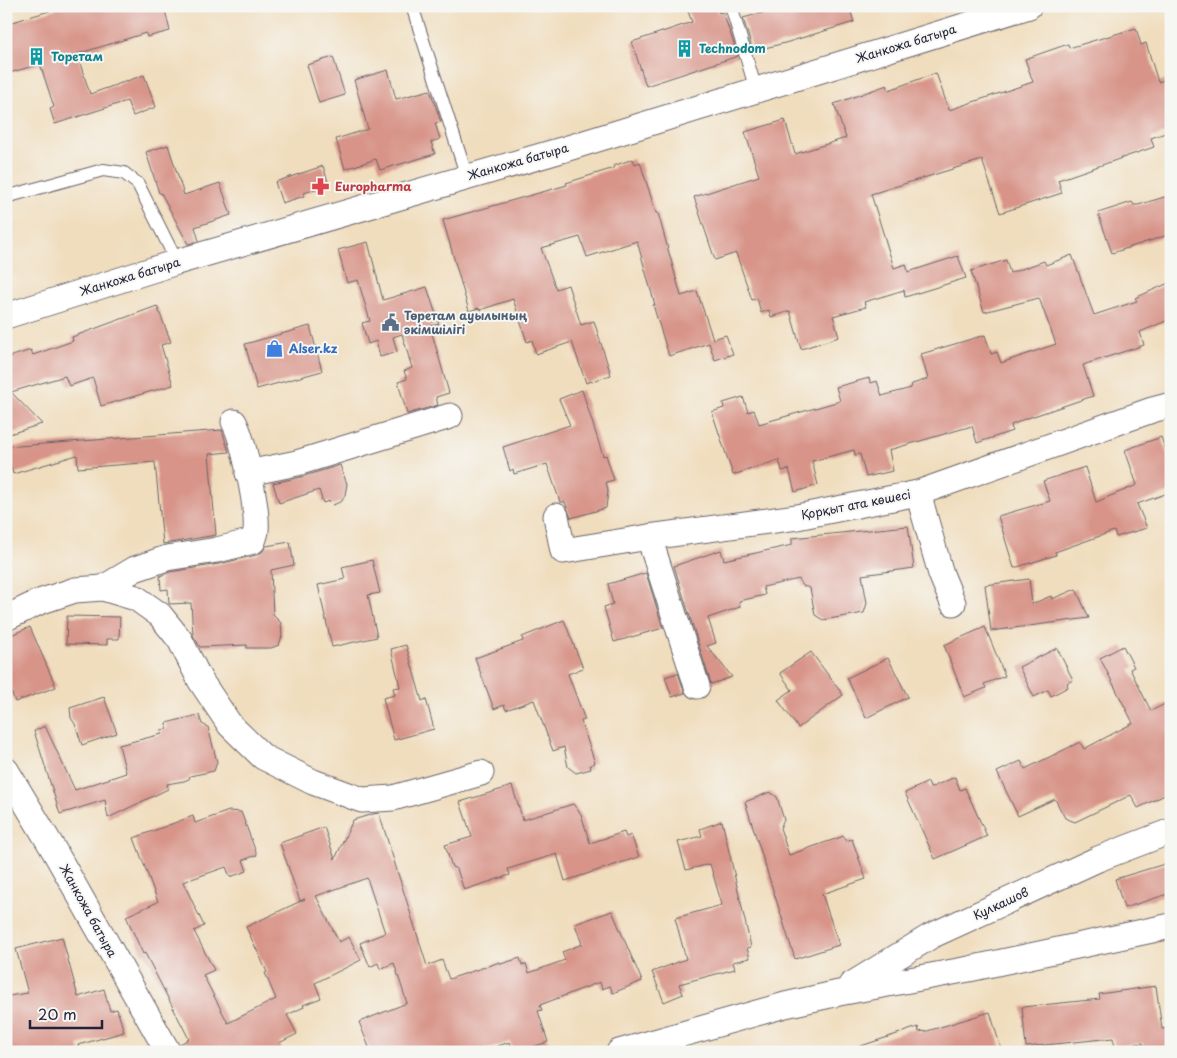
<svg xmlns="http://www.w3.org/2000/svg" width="1177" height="1058" font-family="'Playpen Sans',sans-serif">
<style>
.building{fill:#d89489}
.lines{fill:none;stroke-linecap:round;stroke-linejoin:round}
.service-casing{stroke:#6a6368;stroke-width:14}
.minor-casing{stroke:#6a6368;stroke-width:27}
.service{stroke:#fff;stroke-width:12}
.minor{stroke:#fff;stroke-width:25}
.labels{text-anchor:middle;stroke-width:4;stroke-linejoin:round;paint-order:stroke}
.street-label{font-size:12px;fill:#22223b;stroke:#f6f6f2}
.culture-label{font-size:12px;font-weight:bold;fill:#0d838f;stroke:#f6f6f2;text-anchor:start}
.health-label{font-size:12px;font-weight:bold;fill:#be3a42;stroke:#f6f6f2;text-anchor:start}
.service-label{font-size:12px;font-weight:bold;fill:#4e5e75;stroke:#f6f6f2;text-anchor:start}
.shop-label{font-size:12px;font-weight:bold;fill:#366cbe;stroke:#f6f6f2;text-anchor:start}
</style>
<rect width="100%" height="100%" fill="#f6f6f2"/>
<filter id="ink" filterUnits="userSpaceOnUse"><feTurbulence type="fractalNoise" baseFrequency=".02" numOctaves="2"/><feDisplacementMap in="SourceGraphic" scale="10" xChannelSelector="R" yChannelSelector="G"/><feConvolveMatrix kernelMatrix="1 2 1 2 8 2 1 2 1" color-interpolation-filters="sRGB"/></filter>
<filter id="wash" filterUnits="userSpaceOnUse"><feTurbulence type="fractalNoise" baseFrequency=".0096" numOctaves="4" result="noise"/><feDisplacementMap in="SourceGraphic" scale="20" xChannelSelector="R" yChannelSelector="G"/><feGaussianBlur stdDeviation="1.12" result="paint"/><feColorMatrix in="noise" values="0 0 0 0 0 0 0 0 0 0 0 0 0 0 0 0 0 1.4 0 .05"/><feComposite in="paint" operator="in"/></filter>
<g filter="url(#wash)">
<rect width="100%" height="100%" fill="#f0ddbd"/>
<g id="blocks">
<!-- building -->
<g class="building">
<polygon points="66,6 164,6 170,31 147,37 146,33 77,54 90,94 144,75 156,107 133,116 127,101 55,124 50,109 54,107 40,64 6,74 6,24"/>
<polygon points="686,6 717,6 719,13 723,12 738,56 646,86 632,42 692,22"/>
<polygon points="797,6 849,6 854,22 785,43 753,51 743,18 776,9 777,12"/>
<polygon points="1136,28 1141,45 1146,43 1158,82 1171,78 1171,131 1151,138 1154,147 1058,180 1062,193 1000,213 982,160 871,194 894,268 906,264 908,272 958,256 966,278 905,297 904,290 864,302 866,307 833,316 839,337 801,349 790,311 771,317 769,310 761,313 757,298 752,300 736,253 715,260 694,197 759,176 745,132 785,120 795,154 846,138 834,104 887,85 889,90 936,73 949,110 1033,82 1025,59 1068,44 1069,48"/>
<polygon points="333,57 345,95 319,103 307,65"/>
<polygon points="388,70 396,99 430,90 441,122 435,123 440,139 431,142 435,154 380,170 376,159 345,169 336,139 368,129 354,80"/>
<polygon points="168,145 184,195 220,183 231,215 195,227 199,241 188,244 161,193 159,193 146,152"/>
<polygon points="633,159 635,164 640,162 656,213 658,213 681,296 697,291 713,339 726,335 733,354 715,360 709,343 669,356 653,305 655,305 637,241 587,257 580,237 541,248 556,289 568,285 581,325 594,321 611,375 586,383 572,342 536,354 532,340 527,342 513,299 480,310 479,308 469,311 443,220 567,185 566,183 614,168 613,166"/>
<polygon points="323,166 329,185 304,193 304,196 282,203 275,182"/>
<polygon points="1171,195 1171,234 1112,253 1098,213 1132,202 1134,205 1138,205"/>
<polygon points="368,242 383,300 427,287 439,324 430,326 449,393 436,397 438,405 407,414 398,382 407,379 404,371 412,368 402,334 393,337 397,352 380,357 376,341 368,344 362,323 370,321 358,280 347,283 338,250"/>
<polygon points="1072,255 1094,315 1137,301 1135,298 1171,282 1171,319 1140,332 1144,345 1083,365 1093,396 1019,421 1019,422 1011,425 1012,431 977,443 972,426 889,450 893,471 866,477 860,454 855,455 854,450 812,461 818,485 795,492 789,469 782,471 779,460 733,475 712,412 724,408 723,403 743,397 748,412 754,410 759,424 840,401 836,387 869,378 871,383 877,381 882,396 911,388 912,384 928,379 921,354 985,335 991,354 997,352 1001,363 1056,344 1039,298 984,312 971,271 1006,260 1010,273 1044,261 1046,265"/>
<polygon points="157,306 171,342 161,345 173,385 101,406 93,378 69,386 65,376 11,392 42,424 6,435 6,358 31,350 33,355 73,341 72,337"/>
<polygon points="310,326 322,371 257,389 245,344"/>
<polygon points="582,390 603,456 606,455 614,480 606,482 608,491 606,508 571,518 565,502 560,502 547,464 514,474 513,469 510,471 503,447 570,425 559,399"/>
<polygon points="222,430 229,452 209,454 216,535 163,544 155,462 78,468 77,455 13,474 6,452 6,447"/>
<polygon points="1161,437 1171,464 1171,492 1137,504 1147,528 1116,537 1114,531 1055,552 1056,555 1014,568 998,516 1050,501 1043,481 1085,467 1096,502 1137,485 1125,450"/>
<polygon points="340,465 347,484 345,495 342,501 333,505 329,501 323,503 319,490 279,503 273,483 301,477"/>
<polygon points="908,526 914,568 862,575 867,603 864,613 823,620 815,615 810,588 803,586 799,579 763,587 765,595 739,601 740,607 708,618 716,643 707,646 732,677 711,684 674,566 721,550 724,560 792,545 792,538"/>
<polygon points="290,542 294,565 271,570 273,615 281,623 282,636 279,645 271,648 247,648 247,645 200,647 193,635 191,603 169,604 168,589 161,590 160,576 170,572 219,564 256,555 262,552 266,546"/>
<polygon points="372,560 380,593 368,595 377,637 332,647 318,585 345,579 342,567"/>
<polygon points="646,573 663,628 614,642 604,607 613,604 608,584"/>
<polygon points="1029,579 1032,604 1051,596 1052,599 1076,589 1089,618 991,631 985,585"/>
<polygon points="67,616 120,617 119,639 107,639 107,645 66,644"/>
<polygon points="564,620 583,668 568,674 585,720 581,721 595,763 590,765 591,769 576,773 568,767 564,747 553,751 534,700 506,710 504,705 494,709 475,658 523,641 522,637"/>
<polygon points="30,627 56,687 15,702 6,678 6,637"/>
<polygon points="985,627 1005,676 984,684 986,688 964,697 944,645"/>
<polygon points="406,645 422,701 426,699 434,729 394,740 383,698 395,695 393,688 400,687 391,649"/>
<polygon points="1123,646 1134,667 1130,669 1151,711 1171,701 1171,792 1138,808 1131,795 1075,822 1065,818 1055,799 1018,816 997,772 1021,761 1025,769 1080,742 1084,749 1133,723 1100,658"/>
<polygon points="1057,648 1073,680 1067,683 1068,687 1051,696 1048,690 1034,697 1019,667"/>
<polygon points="811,652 843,695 798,728 778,700 792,690 780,673"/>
<polygon points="888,658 908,697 866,718 847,678"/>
<polygon points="678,673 685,693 672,697 665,677"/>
<polygon points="104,697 117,733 82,745 75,724 71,718 70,708"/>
<polygon points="199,715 202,724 208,727 217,762 214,771 190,776 189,779 184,781 167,784 168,789 108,818 105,800 60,814 34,731 45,726 75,790 126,773 119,745 162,734 161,730 167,729 166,723"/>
<polygon points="955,777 960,790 965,788 987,836 935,859 905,793 928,782 930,788"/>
<polygon points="512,786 523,820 573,804 581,814 590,843 624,832 626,837 631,835 639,857 565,881 557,854 508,869 510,875 464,890 457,869 452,867 445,845 472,837 460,802"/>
<polygon points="770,792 777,797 784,820 780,828 789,855 844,836 846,841 852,839 866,879 822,894 839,945 795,959 745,802"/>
<polygon points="229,811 241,812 257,855 243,860 247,871 230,877 226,867 183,882 204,926 194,931 214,970 203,975 228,1023 276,999 265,973 267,972 246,927 305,899 300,901 280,843 324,827 335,859 353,820 373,814 379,813 427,966 442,960 449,979 500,962 501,964 520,958 522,965 526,964 529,973 565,960 562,952 582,944 575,924 612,911 642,981 613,993 610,986 602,989 600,982 540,1005 542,1010 538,1011 548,1042 517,1052 513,1052 510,1042 480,1052 371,1052 359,1022 407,1003 394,963 380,969 378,963 370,967 360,943 385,933 367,878 316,896 339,942 349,937 361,960 315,983 321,998 303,1005 304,1007 287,1015 297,1034 279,1043 283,1052 182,1052 180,1044 189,1039 145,953 143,954 126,916 158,902 134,838 193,816 195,823"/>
<polygon points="722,821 751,947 747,948 750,958 733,962 735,969 679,984 683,994 664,1002 652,972 686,959 675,918 722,905 710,864 686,870 678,842 702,836 700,829"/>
<polygon points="1171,862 1171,893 1124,908 1115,879"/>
<polygon points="62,937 78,997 104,989 110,1011 117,1009 124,1032 78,1045 80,1052 6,1052 6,1001 9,1001 8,996 28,993 16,949"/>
<polygon points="1156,986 1162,1029 1171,1028 1171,1052 1144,1052 1143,1043 1115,1047 1113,1038 1026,1047 1022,1007 1100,999 1099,994"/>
<polygon points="990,1012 1002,1052 855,1052 855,1048 918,1027 919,1032 924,1031 924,1032"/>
</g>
</g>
</g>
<g filter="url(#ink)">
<use href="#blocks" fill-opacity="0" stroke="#6a6368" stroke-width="1"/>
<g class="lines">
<defs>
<g id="service">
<polyline points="412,6 467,177"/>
<polyline points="731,6 756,90"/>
<polyline points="6,197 103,170 124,173 138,184 177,262"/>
</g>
<g id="minor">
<polyline points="6,316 177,262 565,149 1029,6"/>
<polyline points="248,473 297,463 450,416"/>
<polyline points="918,493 941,574 953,603"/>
<polyline points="556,516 563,551 649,537 797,517 918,493 1152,410 1171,405"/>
<polyline points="649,537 697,686"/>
<path d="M103 588 135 569 167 558 217 550 253 541C254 538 256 534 256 530 258 510 244 440 234 422"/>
<polyline points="6,618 39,602 75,590 103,588 136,598 160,615 180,640 200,680 230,725 263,757 313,782 362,800 393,798 481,773"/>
<polyline points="6,770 55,852 168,1052"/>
<polyline points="851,985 931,936 1098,859 1171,831"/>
<polyline points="619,1052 785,1005 839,993 969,969 1171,926"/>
</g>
</defs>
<!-- service casing -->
<use href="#service" class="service-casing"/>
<!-- minor casing -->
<use href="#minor" class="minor-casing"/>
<!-- service -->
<use href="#service" class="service"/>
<!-- minor -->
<use href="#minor" class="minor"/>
</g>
</g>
<!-- icons -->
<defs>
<symbol id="building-bare" viewBox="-9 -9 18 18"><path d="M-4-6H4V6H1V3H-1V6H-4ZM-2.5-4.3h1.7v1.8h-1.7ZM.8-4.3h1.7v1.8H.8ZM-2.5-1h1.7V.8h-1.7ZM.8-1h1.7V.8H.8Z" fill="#0f9aa8" stroke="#f6f6f2" stroke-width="2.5" paint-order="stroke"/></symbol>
<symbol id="pharmacy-bare" viewBox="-9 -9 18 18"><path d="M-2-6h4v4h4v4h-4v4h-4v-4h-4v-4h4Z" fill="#e0444e" stroke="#f6f6f2" stroke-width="2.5" paint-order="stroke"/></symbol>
<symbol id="civic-bare" viewBox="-9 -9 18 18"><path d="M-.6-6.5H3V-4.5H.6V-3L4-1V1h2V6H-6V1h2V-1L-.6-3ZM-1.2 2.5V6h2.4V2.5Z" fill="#5c6f8a" stroke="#f6f6f2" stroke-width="2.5" paint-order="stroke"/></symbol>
<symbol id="shop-bare" viewBox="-9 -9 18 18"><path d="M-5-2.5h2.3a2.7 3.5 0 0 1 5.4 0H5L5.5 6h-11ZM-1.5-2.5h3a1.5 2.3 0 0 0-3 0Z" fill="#3f7fe0" stroke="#f6f6f2" stroke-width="2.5" paint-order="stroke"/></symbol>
</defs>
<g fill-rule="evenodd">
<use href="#building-bare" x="672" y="36" width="25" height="25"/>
<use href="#building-bare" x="24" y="44" width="25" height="25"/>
<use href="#pharmacy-bare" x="308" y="174" width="25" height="25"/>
<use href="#civic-bare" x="378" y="310" width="25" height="25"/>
<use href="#shop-bare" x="262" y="336" width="25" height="25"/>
</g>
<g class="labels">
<!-- street labels -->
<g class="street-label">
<text transform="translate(906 44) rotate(-17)" y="4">Жанкожа батыра</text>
<text transform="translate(518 162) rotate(-16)" y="4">Жанкожа батыра</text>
<text transform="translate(130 277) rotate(-17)" y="4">Жанкожа батыра</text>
<text transform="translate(856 505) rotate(-11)" y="4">Қорқыт ата көшесі</text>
<text transform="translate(1001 904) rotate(-25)" y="4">Кулкашов</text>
<text transform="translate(88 911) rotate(61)" y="4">Жанкожа батыра</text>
</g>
<!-- culture labels -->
<g class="culture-label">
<text x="699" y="53">Technodom</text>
<text x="51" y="61">Торетам</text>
</g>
<!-- health labels -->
<g class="health-label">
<text x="335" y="191">Europharma</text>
</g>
<!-- service labels -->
<g class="service-label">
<text x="404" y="320">Төретам ауылының<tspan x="404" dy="14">әкімшілігі</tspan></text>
</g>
<!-- shop labels -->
<g class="shop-label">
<text x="289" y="353">Alser.kz</text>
</g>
</g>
<!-- margin -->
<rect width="1177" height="1058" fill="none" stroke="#f6f6f2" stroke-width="25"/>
<!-- scale -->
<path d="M30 1020v8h72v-8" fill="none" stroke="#22223b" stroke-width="2.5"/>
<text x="38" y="1020" font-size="15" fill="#22223b" stroke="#f6f6f2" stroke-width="4" paint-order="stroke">20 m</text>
</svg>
